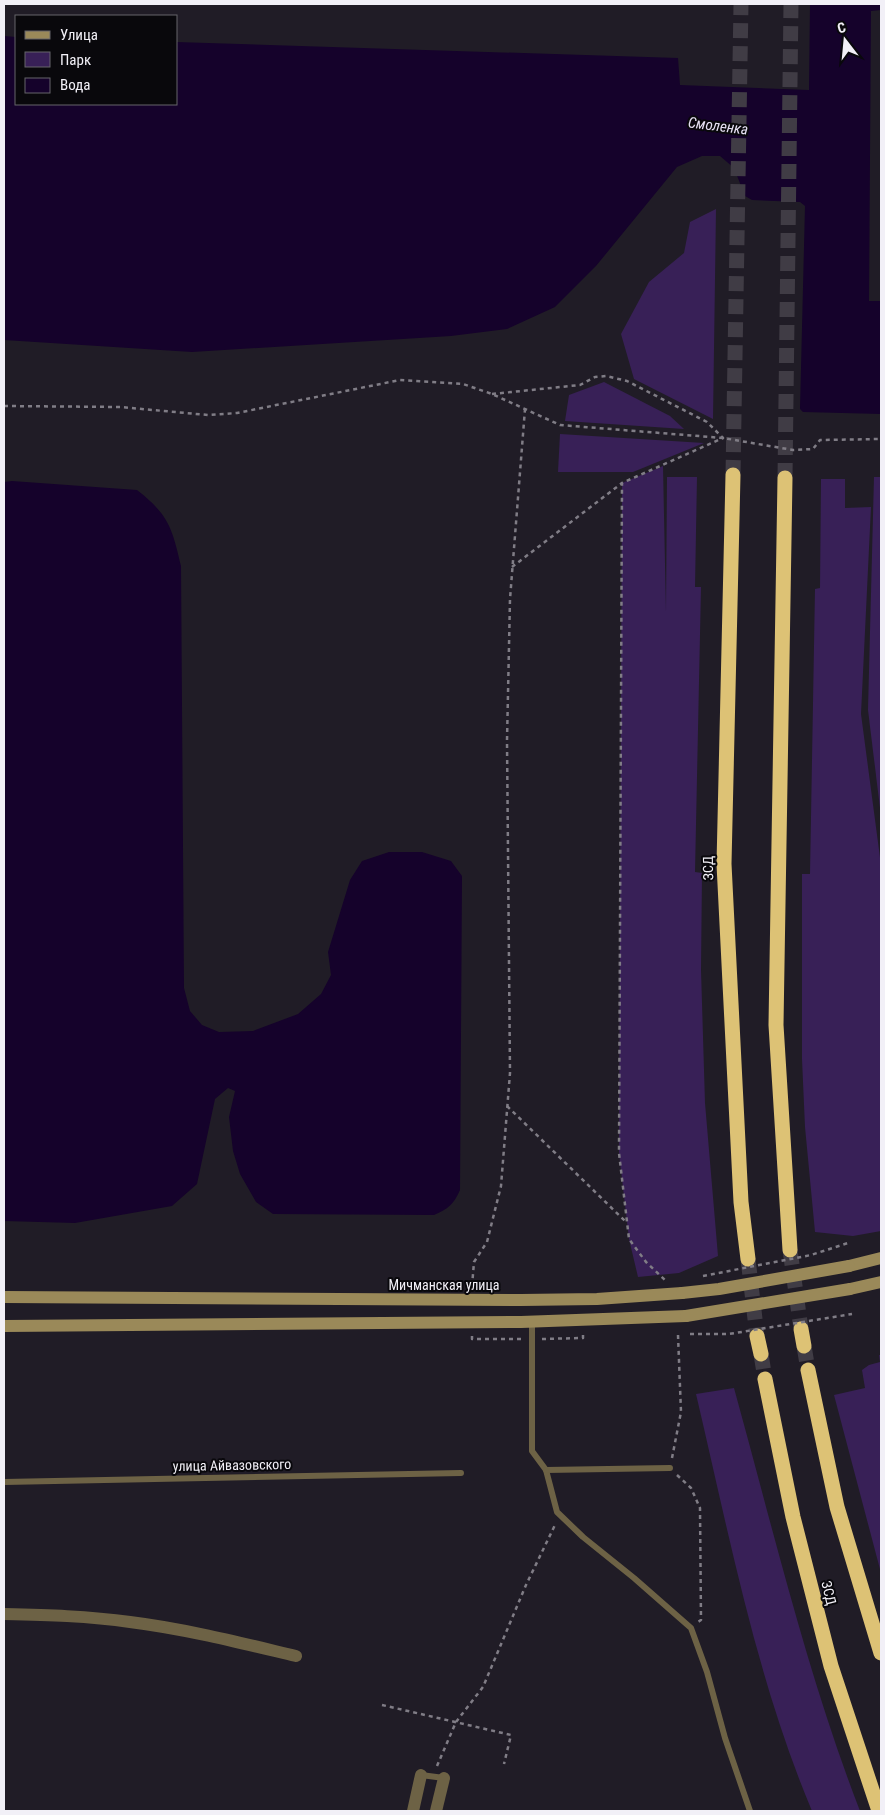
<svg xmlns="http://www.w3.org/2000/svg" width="885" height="1815" font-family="'Roboto Condensed',sans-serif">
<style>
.green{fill:#382057}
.water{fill:#15022b}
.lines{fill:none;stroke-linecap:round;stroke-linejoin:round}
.highway-tunnel{stroke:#403c45;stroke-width:15;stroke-dasharray:15 8;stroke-linecap:butt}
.path{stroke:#807d86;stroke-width:2.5;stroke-dasharray:4 4;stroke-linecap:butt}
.lane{stroke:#6d6245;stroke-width:6}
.street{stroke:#6d6245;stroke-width:12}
.secondary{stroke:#9a8959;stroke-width:12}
.highway{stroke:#ddc275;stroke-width:15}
.path-bridge{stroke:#807d86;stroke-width:2.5;stroke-dasharray:4 4;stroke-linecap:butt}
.secondary-bridge{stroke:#9a8959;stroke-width:12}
.labels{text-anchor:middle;stroke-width:4;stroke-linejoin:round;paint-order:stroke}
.street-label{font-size:14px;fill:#f2f0f7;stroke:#09080c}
.water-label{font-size:15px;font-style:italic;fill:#e7e1f4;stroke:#09080c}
</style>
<rect width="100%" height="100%" fill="#201c26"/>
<!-- green -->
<g class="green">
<polygon points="716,209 713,419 634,379 621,334 649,282 684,253 690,222"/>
<polygon points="604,382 670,416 684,429 565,421 569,395"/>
<polygon points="560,434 704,443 633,472 558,472"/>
<polygon points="663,466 666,612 667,477 697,477 695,587 701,587 695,872 702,873 701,970 705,1103 718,1256 679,1273 638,1277 629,1239 619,1153 622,483"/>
<polygon points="874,477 881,477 881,816 868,710"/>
<polygon points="821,479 845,479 845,508 871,507 861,714 881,865 881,1231 853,1236 815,1232 805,1127 802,1059 802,874 810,874 815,589 820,588"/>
<polygon points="879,1355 881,1355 881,1573 834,1395 865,1388 862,1370 869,1365 880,1362"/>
<path d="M734 1388C773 1529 807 1674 860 1811H812C756 1678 729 1534 696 1394Z"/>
</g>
<!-- water -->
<g class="water">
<polygon points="810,4 881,4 881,10 871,11 869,301 881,301 881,414 803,412 800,409 805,206 800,202 752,200 745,196 734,168 720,156 702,156 677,167 596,266 555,307 507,329 451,336 192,352 4,340 4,36 16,37 16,104 176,104 176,42 678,58 680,85 809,90"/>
<path d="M12 481 137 490C169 515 172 528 181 566L184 988 190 1011 202 1025 219 1032 253 1031 298 1014 321 994 331 975 328 952 350 880 362 861 389 852H422L451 861 462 876 460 1190C454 1204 448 1209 434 1215L273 1214 256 1202 240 1174 233 1151 229 1117 235 1091 228 1088 215 1099 197 1184 172 1206 75 1223 4 1221V482Z"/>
</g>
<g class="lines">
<!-- highway-tunnel -->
<g class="highway-tunnel">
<polyline points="733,475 741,4"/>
<polyline points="785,478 791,4"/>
<polyline points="790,1250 801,1329"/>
<polyline points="748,1259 757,1336"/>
<polyline points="804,1346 808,1370"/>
<polyline points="761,1354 765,1379"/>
</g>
<!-- path -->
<g class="path">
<polyline points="492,394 580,385 595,377 606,376 627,381 707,422 723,438 622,483 619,1153 629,1239 646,1262 666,1281"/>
<polyline points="4,406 120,407 208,415 237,413 400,380 463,384 492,394 560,425 723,438 793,450 813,449 820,440 881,439"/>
<polyline points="512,567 622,483"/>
<polyline points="507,1106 626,1222"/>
<polyline points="472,1286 474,1262 487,1242 501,1186 510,1073 507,741 510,599 525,409"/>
<polyline points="472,1336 472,1339 522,1339"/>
<polyline points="542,1339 583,1338 583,1332"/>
<polyline points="672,1458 681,1412 678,1335"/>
<polyline points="677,1475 691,1488 700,1508 701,1620 698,1622"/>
<polyline points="382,1705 511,1735 504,1764"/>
<polyline points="437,1766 456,1722 483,1687 526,1585 555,1525"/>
</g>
<!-- lane -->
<g class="lane">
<polyline points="532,1322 532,1451 546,1470 557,1512 583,1537 634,1578 691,1628 707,1672 725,1738 750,1811"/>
<polyline points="546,1470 670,1468"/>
<polyline points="4,1482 461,1473"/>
<polyline points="421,1775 444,1778"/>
</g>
<!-- street -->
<g class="street">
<path d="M4 1614C46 1615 88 1616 130 1622 186 1629 241 1643 296 1656"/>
<polyline points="413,1811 421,1775"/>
<polyline points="436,1811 444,1778"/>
</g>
<!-- secondary -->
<g class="secondary">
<polyline points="849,1266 881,1258"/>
<polyline points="850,1289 881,1282"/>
<polyline points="4,1297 521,1300 597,1299 682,1293"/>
<polyline points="4,1326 521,1322 686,1316"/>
</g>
<!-- highway -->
<g class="highway">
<polyline points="733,475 724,864 741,1202 748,1259"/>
<polyline points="785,478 776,1025 790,1250"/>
<polyline points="801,1329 804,1346"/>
<polyline points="757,1336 761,1354"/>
<polyline points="808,1370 837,1507 881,1653"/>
<polyline points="765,1379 793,1517 831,1666 879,1811"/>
</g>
<!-- path-bridge -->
<g class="path-bridge">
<polyline points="703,1276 811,1255 848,1243"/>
<polyline points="690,1334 729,1334 852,1314"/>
</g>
<!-- secondary-bridge -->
<g class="secondary-bridge">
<polyline points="682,1293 719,1289 849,1266"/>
<polyline points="686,1316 850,1289"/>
</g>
</g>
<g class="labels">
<!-- street labels -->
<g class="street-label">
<text transform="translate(708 868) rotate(-91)" y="5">ЗСД</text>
<text x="444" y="1290">Мичманская улица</text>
<text transform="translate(232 1465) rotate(-1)" y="5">улица Айвазовского</text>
<text transform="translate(829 1593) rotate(76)" y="5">ЗСД</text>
</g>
<!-- water labels -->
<g class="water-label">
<text transform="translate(718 126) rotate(7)" y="5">Смоленка</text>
</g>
</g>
<!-- border -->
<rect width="885" height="1815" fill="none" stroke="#f2f0f7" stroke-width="10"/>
<!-- legend -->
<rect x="15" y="15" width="162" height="90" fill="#09080c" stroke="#66656a"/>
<rect x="25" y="31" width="25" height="8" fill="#9a8959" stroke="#66656a"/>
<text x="60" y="40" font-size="15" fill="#f2f0f7">Улица</text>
<rect x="25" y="52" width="25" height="15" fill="#382057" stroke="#66656a"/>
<text x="60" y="65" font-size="15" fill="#f2f0f7">Парк</text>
<rect x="25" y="78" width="25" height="15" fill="#15022b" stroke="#66656a"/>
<text x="60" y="90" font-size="15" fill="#f2f0f7">Вода</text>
<!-- north arrow -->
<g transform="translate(845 40) rotate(344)" stroke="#09080c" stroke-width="4" paint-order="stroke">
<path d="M0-4L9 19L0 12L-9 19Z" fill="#f2f0f7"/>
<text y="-8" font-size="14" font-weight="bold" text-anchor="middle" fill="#f2f0f7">С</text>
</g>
</svg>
